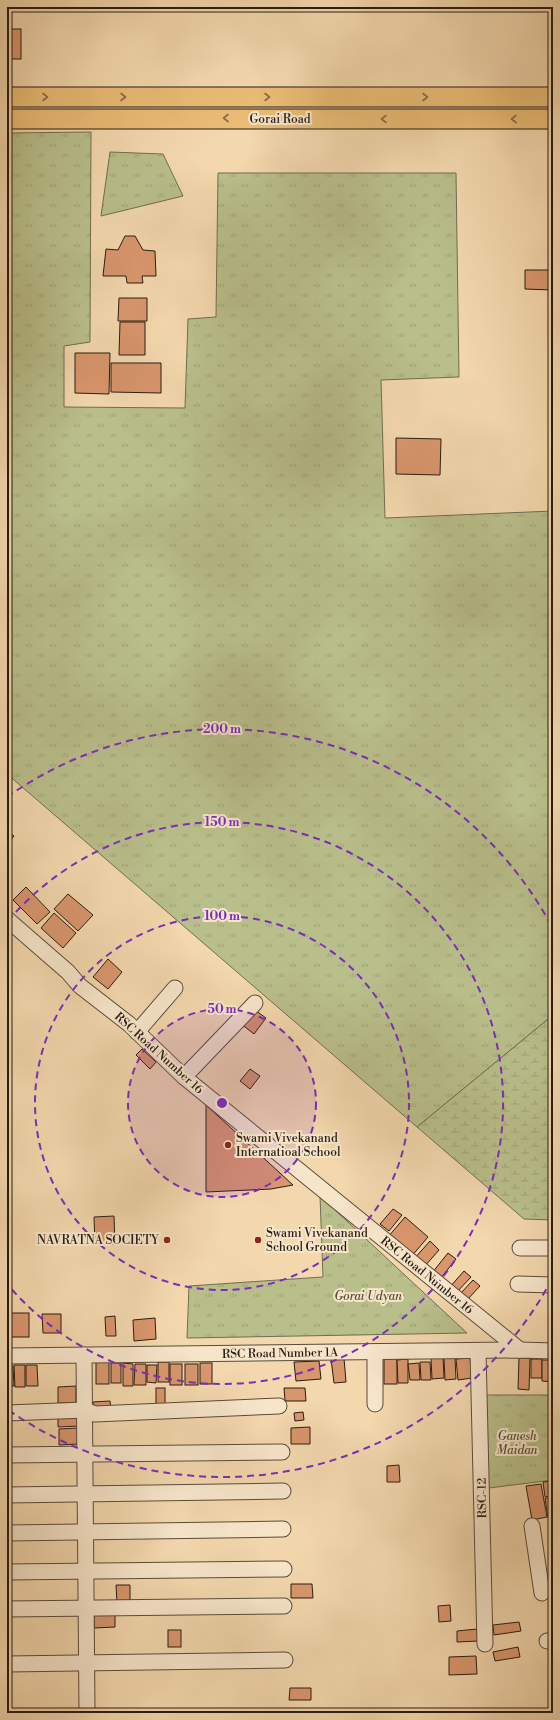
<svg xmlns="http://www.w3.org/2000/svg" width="560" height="1720" font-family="'Libre Bodoni',serif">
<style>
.grass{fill:url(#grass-tufts);stroke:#706e4f}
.wetland{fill:url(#wetland-marsh);stroke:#706e4f}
.building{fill:#d9966d;stroke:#281c13}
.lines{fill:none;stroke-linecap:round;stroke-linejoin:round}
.minor-casing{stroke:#5b4b3a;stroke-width:17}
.major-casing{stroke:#281c13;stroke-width:21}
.minor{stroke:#f7e5ca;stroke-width:15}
.major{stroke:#eabc76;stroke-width:19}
.oneway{stroke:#896c44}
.ring{fill:none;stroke:#7b2cbf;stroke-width:2;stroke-dasharray:7 5}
.poi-dot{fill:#8f2418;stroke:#f7e5ca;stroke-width:1.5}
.labels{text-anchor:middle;stroke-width:4;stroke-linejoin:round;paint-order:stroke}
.street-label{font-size:12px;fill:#281c13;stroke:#f7e5ca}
.poi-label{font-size:12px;fill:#281c13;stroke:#f7e5ca;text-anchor:start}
.park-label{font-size:12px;font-style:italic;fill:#544d37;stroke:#f7e5ca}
.centre{fill:#7b2cbf;stroke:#f7e5ca;stroke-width:2}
.ring-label{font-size:12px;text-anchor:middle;font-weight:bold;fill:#7b2cbf;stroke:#f7e5ca;stroke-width:4;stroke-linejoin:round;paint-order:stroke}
</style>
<defs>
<pattern id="grass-tufts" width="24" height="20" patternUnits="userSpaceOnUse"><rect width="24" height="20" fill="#b9bf8b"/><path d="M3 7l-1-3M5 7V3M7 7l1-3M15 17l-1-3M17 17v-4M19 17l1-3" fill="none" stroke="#9fa477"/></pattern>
<pattern id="wetland-marsh" width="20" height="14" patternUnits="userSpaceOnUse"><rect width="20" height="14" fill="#b9bf8b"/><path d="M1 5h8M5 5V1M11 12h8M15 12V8" fill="none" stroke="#9fa477"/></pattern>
</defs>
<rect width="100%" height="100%" fill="#f3d7ad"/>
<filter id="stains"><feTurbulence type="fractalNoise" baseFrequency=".005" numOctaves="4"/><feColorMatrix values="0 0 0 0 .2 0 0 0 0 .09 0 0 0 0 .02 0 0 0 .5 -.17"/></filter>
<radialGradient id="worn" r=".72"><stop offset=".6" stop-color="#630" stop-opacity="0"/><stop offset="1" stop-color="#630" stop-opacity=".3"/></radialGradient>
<!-- grass -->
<g class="grass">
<polygon points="91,132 90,342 64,346 64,407 185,408 188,319 216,317 218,173 456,173 459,377 381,380 385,518 553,511 553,1015 417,1127 7,774 7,133"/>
<polygon points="110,152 163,154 183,196 101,216"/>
<polygon points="320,1196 467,1333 187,1338 189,1286 323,1277"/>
<polygon points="479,1395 553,1395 553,1480 481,1489"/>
</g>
<!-- wetland -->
<polygon class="wetland" points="553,1015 553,1220 524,1219 417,1127"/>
<!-- building -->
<g class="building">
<rect x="7" y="29" width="14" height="30"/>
<polygon points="125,236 135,236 143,250 155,251 156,276 142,276 143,283 127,283 126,276 103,276 106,249 118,250"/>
<polygon points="525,270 553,270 553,290 525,289"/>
<polygon points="119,298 147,298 147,321 118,321"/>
<polygon points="120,322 145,322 145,355 119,355"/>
<polygon points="75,353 110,353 109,394 75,393"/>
<polygon points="111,363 161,363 161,393 111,392"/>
<polygon points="396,438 441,439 440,475 396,474"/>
<polygon points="7,831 14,836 7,845"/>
<polygon points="26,887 50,912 37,924 13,900"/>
<polygon points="68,894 93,915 78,931 54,909"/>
<polygon points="54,913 76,933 63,948 41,928"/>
<polygon points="108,959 122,972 108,989 93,977"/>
<polygon points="252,1008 266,1018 254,1034 240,1023"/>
<polygon points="142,1049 156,1062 150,1069 136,1055"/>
<polygon points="250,1069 260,1076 250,1089 240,1081"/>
<polygon points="206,1105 293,1185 271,1189 206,1192"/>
<polygon points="393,1209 402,1215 389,1231 380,1224"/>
<polygon points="114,1216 115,1244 95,1245 94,1217"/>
<polygon points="405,1217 428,1237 411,1257 388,1237"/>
<polygon points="430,1241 439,1250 424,1267 414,1259"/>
<polygon points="448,1253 456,1259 440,1279 432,1273"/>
<polygon points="464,1271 471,1277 455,1294 449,1288"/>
<polygon points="473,1280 480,1286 467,1300 460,1294"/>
<rect x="9" y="1313" width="20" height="24"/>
<polygon points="42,1314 61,1314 61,1333 43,1333"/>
<polygon points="115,1316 116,1336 106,1336 105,1317"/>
<polygon points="155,1318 156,1339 134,1341 133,1320"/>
<polygon points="443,1357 444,1378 432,1379 431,1358"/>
<polygon points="344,1358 346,1382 334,1383 331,1359"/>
<rect x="384" y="1358" width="13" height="26"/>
<polygon points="444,1358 455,1358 456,1379 445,1380"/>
<polygon points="470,1358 472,1378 458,1380 456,1359"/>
<polygon points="519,1358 530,1358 529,1390 518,1389"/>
<polygon points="408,1359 408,1383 398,1383 397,1360"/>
<rect x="531" y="1359" width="11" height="19"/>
<polygon points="542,1360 553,1360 553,1382 542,1381"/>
<rect x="96" y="1361" width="13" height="23"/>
<polygon points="319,1361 321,1379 296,1381 294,1362"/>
<rect x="158" y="1362" width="11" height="20"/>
<polygon points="420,1362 430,1362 431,1380 421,1380"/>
<rect x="111" y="1363" width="10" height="20"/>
<polygon points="123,1363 133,1364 133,1386 123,1386"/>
<rect x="200" y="1363" width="12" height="21"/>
<polygon points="419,1363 420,1380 410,1380 408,1364"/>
<polygon points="135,1364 146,1364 146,1385 134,1385"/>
<rect x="170" y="1364" width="12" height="21"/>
<rect x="185" y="1364" width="13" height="21"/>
<polygon points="14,1365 25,1365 25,1387 15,1387"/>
<polygon points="26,1365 37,1365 38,1386 26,1386"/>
<polygon points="147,1365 157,1365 156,1383 147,1382"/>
<polygon points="7,1366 13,1366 14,1386 7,1386"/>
<polygon points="76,1386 76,1403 58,1403 58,1387"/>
<rect x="156" y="1388" width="9" height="19"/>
<polygon points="284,1388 305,1388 306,1401 285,1401"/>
<polygon points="110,1401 111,1411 93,1411 93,1402"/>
<polygon points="303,1412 304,1420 295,1421 294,1413"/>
<polygon points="58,1417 81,1417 80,1426 58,1427"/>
<polygon points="310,1427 310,1444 291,1444 291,1428"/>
<polygon points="78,1428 78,1444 59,1445 59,1429"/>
<polygon points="399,1465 400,1482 387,1482 387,1466"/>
<polygon points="553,1481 553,1496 545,1497 543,1482"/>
<polygon points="541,1484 547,1517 532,1520 526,1486"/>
<polygon points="545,1498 553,1498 553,1518 548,1518"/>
<polygon points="291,1584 312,1584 313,1598 291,1598"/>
<polygon points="116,1585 130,1585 130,1604 117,1604"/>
<polygon points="450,1605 451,1621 439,1622 438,1606"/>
<polygon points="115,1610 115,1627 94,1628 94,1611"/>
<polygon points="519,1622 521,1631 494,1635 493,1625"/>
<polygon points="477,1629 478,1641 457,1642 457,1631"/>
<rect x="168" y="1630" width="13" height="17"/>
<polygon points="518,1647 520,1657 495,1661 493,1652"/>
<polygon points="476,1656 477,1674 449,1675 449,1657"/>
<polygon points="290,1688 311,1688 311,1700 289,1700"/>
</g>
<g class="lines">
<defs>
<g id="minor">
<polyline points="7,919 68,972 80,986 129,1024 184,1077 520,1350"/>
<polyline points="137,1032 175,988"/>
<polyline points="184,1077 255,1003"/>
<polyline points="520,1248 553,1248"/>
<polyline points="518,1284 553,1285"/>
<polyline points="478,1351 485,1644"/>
<polyline points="375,1352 375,1404"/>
<polyline points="84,1355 87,1713"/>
<polyline points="7,1356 520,1350 553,1351"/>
<polyline points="7,1413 85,1410 95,1414 279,1406"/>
<polyline points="7,1455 282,1452"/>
<polyline points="7,1495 283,1491"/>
<polyline points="532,1526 542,1593"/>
<polyline points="7,1533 283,1529"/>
<polyline points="7,1572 284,1569"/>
<polyline points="7,1609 284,1606"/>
<polyline points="547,1641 553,1641"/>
<polyline points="7,1664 285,1660"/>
</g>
<g id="major">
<polyline points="7,97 553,97"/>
<polyline points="7,119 553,119"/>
</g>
</defs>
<!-- minor casing -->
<use href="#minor" class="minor-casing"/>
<!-- major casing -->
<use href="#major" class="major-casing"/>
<!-- minor -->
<use href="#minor" class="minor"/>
<!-- major -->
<use href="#major" class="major"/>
</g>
<!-- one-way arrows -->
<defs><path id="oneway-chevron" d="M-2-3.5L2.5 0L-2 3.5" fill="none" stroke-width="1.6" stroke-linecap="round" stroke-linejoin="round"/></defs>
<g class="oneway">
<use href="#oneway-chevron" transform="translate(45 97)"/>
<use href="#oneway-chevron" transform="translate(123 97)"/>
<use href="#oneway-chevron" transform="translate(267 97)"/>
<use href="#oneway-chevron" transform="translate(425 97)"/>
<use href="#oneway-chevron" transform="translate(226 118) rotate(-180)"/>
<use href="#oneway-chevron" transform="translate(384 119) rotate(-180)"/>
<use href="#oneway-chevron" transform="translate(514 119) rotate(-180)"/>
</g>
<!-- distance rings -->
<circle cx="222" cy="1103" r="94" fill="#7b2cbf" fill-opacity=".12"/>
<g class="ring">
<circle cx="222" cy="1103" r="94"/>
<circle cx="222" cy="1103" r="187"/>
<path d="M8 921A281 281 0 1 1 8 1285"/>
<path d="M552 1279A374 374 0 0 1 7 1409M7 797A374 374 0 0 1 552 927"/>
</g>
<!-- markers -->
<g class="poi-dot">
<circle cx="228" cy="1145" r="4"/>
<circle cx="167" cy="1240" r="4"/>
<circle cx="258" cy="1240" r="4"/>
</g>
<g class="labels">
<!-- street labels -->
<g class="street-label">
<text x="280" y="123">Gorai Road</text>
<text transform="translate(159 1053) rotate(42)" y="4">RSC Road Number 16</text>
<text transform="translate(427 1275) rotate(39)" y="4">RSC Road Number 16</text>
<text transform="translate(280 1353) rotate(-1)" y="4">RSC Road Number 1A</text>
<text transform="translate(482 1498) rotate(-91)" y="4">RSC-12</text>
</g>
<!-- poi labels -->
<g class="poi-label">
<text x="236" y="1142">Swami Vivekanand<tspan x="236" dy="14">Internatioal School</tspan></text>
<text x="266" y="1237">Swami Vivekanand<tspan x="266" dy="14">School Ground</tspan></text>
<text x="159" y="1244" text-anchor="end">NAVRATNA SOCIETY</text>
</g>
<!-- park labels -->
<g class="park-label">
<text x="368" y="1300">Gorai Udyan</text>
<text x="517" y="1440">Ganesh<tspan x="517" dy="14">Maidan</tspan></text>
</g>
</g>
<circle cx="222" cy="1103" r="6" class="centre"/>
<g class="ring-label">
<text x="222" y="733">200 m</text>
<text x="222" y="826">150 m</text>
<text x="222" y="920">100 m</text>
<text x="222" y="1013">50 m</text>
</g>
<!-- margin -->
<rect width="560" height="1720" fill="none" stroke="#f3d7ad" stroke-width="24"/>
<rect x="8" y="8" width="544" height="1704" fill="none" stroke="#281c13" stroke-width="2"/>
<rect x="12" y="12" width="536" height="1696" fill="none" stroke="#281c13"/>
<rect width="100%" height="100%" filter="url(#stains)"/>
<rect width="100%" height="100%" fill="url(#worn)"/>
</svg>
